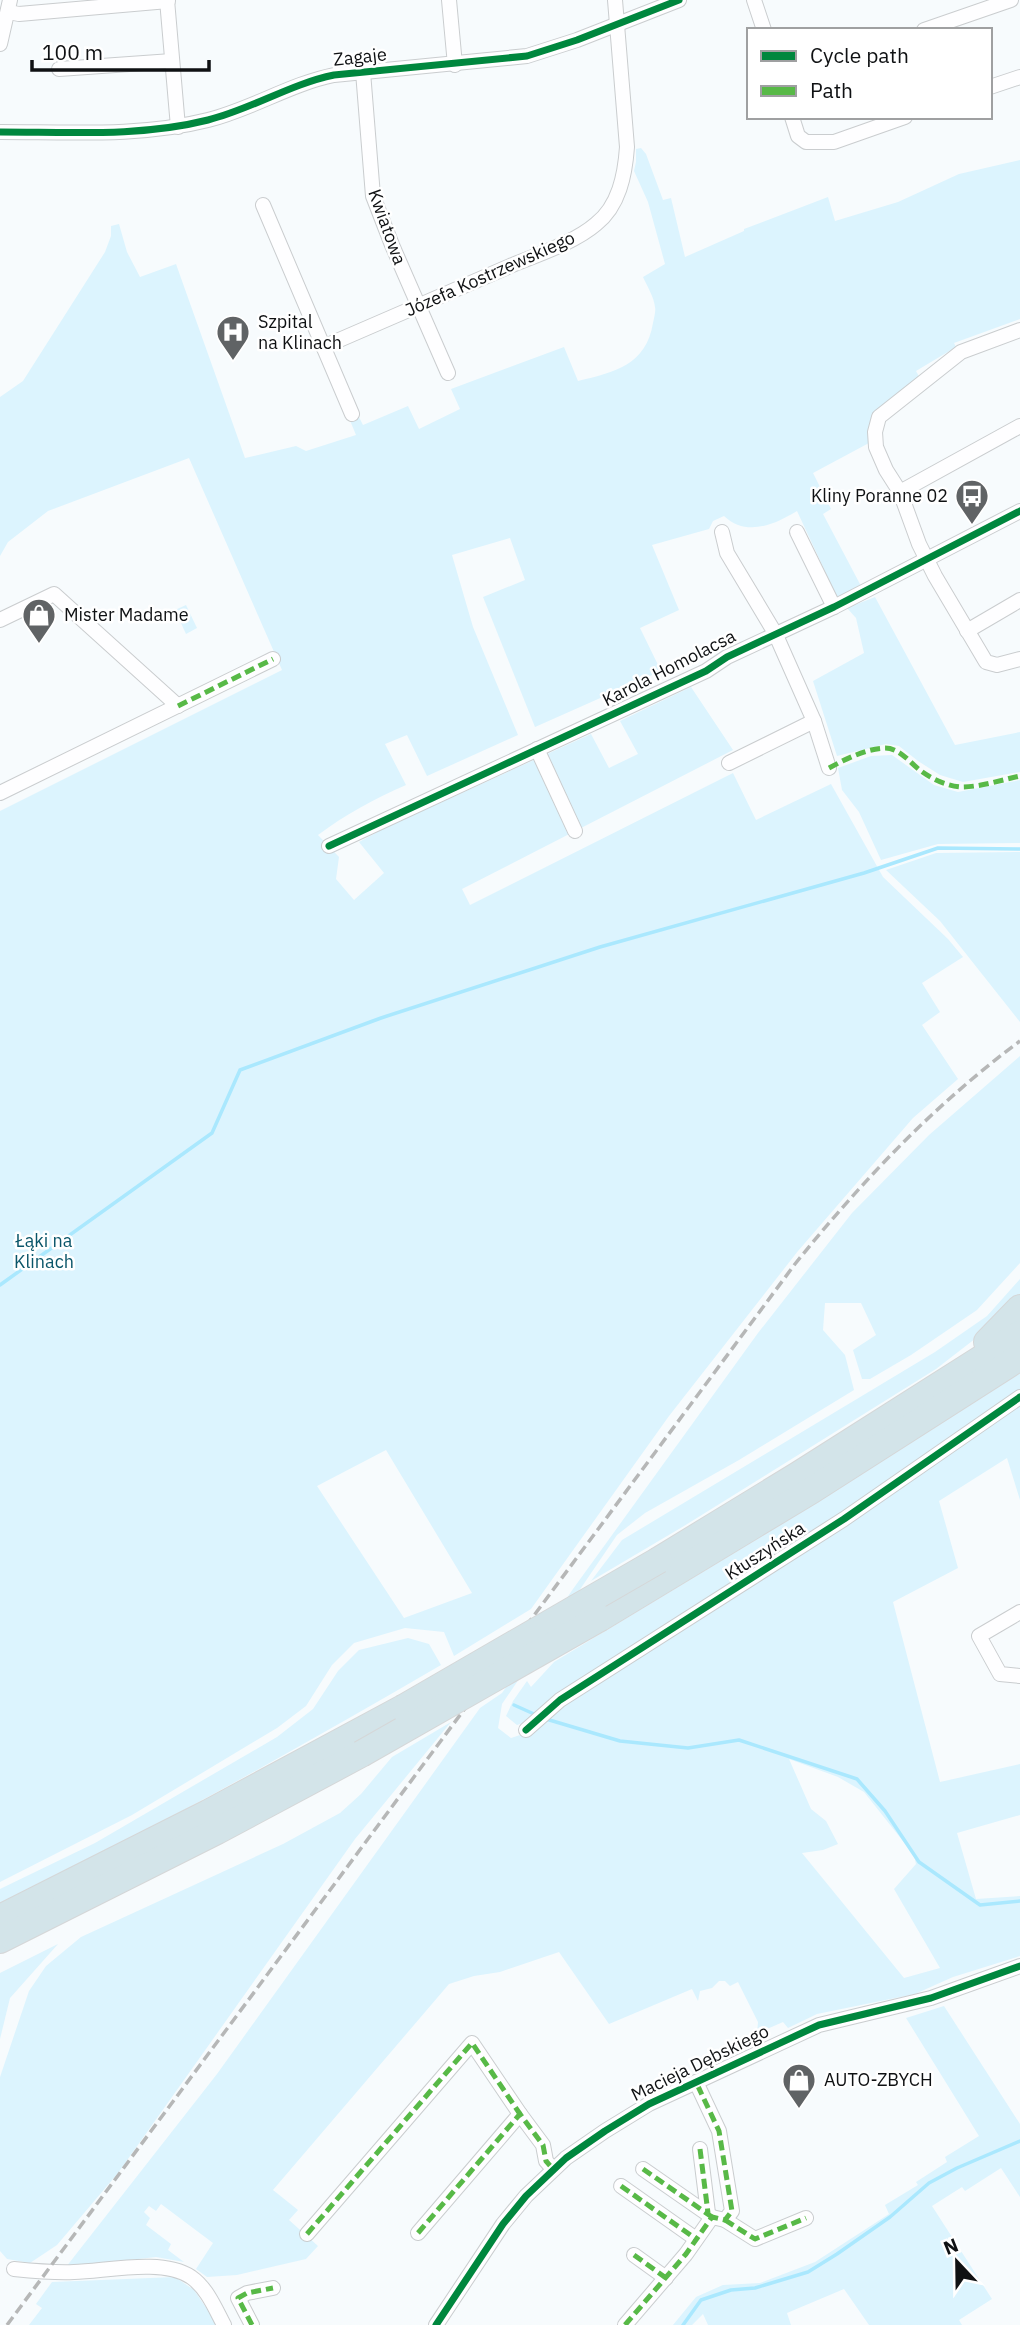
<svg xmlns="http://www.w3.org/2000/svg" width="1020" height="2325" font-family="'IBM Plex Sans',sans-serif">
<style>
.green{fill:#dcf4fe;fill-rule:evenodd}
.lines{fill:none;stroke-linecap:round;stroke-linejoin:round}
.stream{stroke:#aae8fe;stroke-width:3.5}
.minor-casing{stroke:#cacdcf;stroke-width:16}
.motorway-casing{stroke:#d5d7d8;stroke-width:28}
.minor{stroke:#fefeff;stroke-width:14}
.motorway{stroke:#d3e4e9;stroke-width:26}
.rail{stroke:#b6b7b7;stroke-width:3.5;stroke-dasharray:10 5;stroke-linecap:butt}
.motorway-bridge-casing{stroke:#d5d7d8;stroke-width:28;stroke-linecap:butt}
.motorway-bridge{stroke:#d3e4e9;stroke-width:26}
.quiet{stroke:#58b947;stroke-width:5;stroke-dasharray:10 5;stroke-linecap:butt}
.cycleway-casing{stroke:#fff;stroke-width:11}
.cycleway{stroke:#00873e;stroke-width:7}
.labels{text-anchor:middle;stroke-width:5;stroke-linejoin:round;paint-order:stroke}
.street-label{font-size:18px;fill:#0f1113;stroke:#fff}
.poi-label{font-size:18px;fill:#0f1113;stroke:#fff;text-anchor:start}
.park-label{font-size:18px;fill:#095569;stroke:#fff}
</style>
<rect width="100%" height="100%" fill="#f7fbfd"/>
<!-- green -->
<g class="green">
<path d="M641 148 646 154 663 200 671 198 685 257 744 231V229L828 197 835 221 898 202 959 174 1020 160V319L954 343 956 347 916 371 921 380 900 393 869 443 813 473 831 509 823 514 861 586 837 597 797 511C774 525 746 537 724 516L713 521 709 529 652 545 679 610 640 628 661 671 535 727 483 597 525 580 510 538 452 555 473 627 518 735 427 776 407 735 385 744 406 785C374 799 346 814 318 835L339 857 336 879 354 900 384 873 359 842 385 828 591 734 609 768 638 754 620 721 691 687 733 750 462 889 470 905 733 773 756 820 831 784 883 877 948 939 963 957 922 983 940 1012 922 1025 958 1079 913 1118 798 1251 669 1416 531 1609 454 1656 444 1632 405 1628 354 1643 332 1665 306 1706 277 1728 132 1815 0 1882V811L282 670 189 458 48 511 8 542 0 556V397L23 381 105 252 111 236V226L119 224 127 252 140 277 176 264 245 458 296 446 306 451 356 435 349 418 358 415 363 425 408 406 419 429 460 409 451 389 564 347 578 381C615 372 646 365 653 323 654 318 656 311 655 307 654 297 647 286 643 277L665 264 648 202 634 171 636 162V149ZM386 1450 472 1593 404 1618 317 1486Z"/>
<polygon points="875,597 955,745 1020,732 1020,772 963,782 940,775 918,761 899,746 886,744 837,756 813,681 864,653 856,618 847,608"/>
<polygon points="186,605 197,628 186,634 175,610"/>
<polygon points="892,755 934,785 958,792 1020,780 1020,843 938,844 881,860 859,812 842,790 838,768 871,756"/>
<polygon points="1020,852 1020,1022 940,921 886,870 936,853"/>
<path d="M1020 1056V1263L977 1310 911 1355 870 1379H862L853 1350 876 1335 861 1303H825L823 1330 845 1355 854 1390 739 1460 645 1513 617 1535 502 1704 498 1728 511 1738 529 1732 555 1708 1020 1401V1500L1007 1458 939 1501 958 1568 893 1602 940 1782 1020 1764V1815L957 1833 976 1899 1020 1896V1956L953 1977 915 1994 817 2014 788 2028 783 2022 767 2029 764 2040 756 2044 758 2022 738 1982 730 1986 725 1981H719L712 1988 700 1991 698 2001 692 1989 609 2024 559 1952 500 1972 474 1976 449 1984 273 2190 298 2210 289 2220 318 2246 306 2259 237 2275 207 2277 196 2269 213 2243 161 2204 156 2211 149 2206 144 2212 150 2218 146 2225 171 2244 168 2250 184 2262 156 2257 66 2267 217 2074 480 1708 502 1693 573 1589 758 1333 852 1213 929 1135ZM789 1759 838 1777 864 1792 914 1855 916 1864 894 1889 940 1968 904 1978 802 1853 823 1850 838 1844 826 1821 811 1809Z"/>
<polygon points="1020,1279 1020,1297 980,1335 936,1369 684,1526 591,1581 622,1540 935,1352 987,1316"/>
<polygon points="1020,1372 1020,1393 532,1720 517,1725 506,1716 513,1701 527,1681 531,1687 554,1662 757,1539"/>
<path d="M408 1638 429 1644 441 1665C297 1749 151 1831 0 1904V1889L95 1843 277 1737 313 1709 338 1671 359 1650Z"/>
<polygon points="451,1722 355,1839 118,2173 57,2245 30,2263 7,2259 0,2251 0,2077 29,1991 46,1966 81,1937 283,1844 340,1813 361,1794 392,1757"/>
<polygon points="58,1944 10,1998 0,2039 0,1973"/>
<polygon points="944,2006 1020,2124 1020,2197 1001,2168 965,2191 962,2187 932,2206 992,2299 959,2320 962,2325 869,2325 844,2289 787,2313 791,2325 708,2325 703,2314 692,2325 673,2325 696,2297 723,2285 760,2283 815,2262 889,2214 885,2205 918,2185 916,2182 947,2162 945,2157 979,2136 906,2018"/>
<polygon points="175,2277 194,2290 218,2325 29,2325 42,2308 36,2304 52,2282"/>
</g>
<g class="lines">
<!-- stream -->
<g class="stream">
<polyline points="0,1285 212,1133 240,1070 381,1018 600,947 864,873 938,848 1020,849"/>
<polyline points="514,1705 534,1714"/>
<polyline points="546,1719 620,1741 688,1748 739,1740 857,1779 885,1811 919,1862 980,1905 1020,1901"/>
<polyline points="683,2325 701,2300 731,2290 755,2288 808,2272 837,2254 890,2217 929,2183 957,2168 1020,2141"/>
</g>
<defs>
<g id="minor">
<polyline points="167,0 178,127"/>
<polyline points="449,0 455,65"/>
<polyline points="754,0 764,30"/>
<polyline points="8,12 19,14 168,1"/>
<polyline points="924,30 1011,0"/>
<polyline points="0,44 10,0"/>
<polyline points="59,69 172,61"/>
<polyline points="363,72 373,196 392,245 448,373"/>
<polyline points="990,87 1020,77"/>
<polyline points="792,117 798,136 806,142 834,142 905,117"/>
<path d="M0 132C69 132 141 137 208 120 252 109 290 84 334 75L527 56 577 40 679 0"/>
<polyline points="263,205 352,414"/>
<polyline points="1020,330 961,352 879,417 875,432 876,447 886,470 900,492 919,544 935,576 986,662 997,665 1020,659"/>
<path d="M323 347C385 320 447 293 510 266 536 255 574 243 596 224 619 206 625 175 627 147L615 0"/>
<polyline points="900,492 1020,426"/>
<polyline points="722,532 727,553 775,633 814,721 729,763"/>
<polyline points="797,532 834,607"/>
<polyline points="0,620 54,594 178,706"/>
<polyline points="967,631 1020,600"/>
<polyline points="814,721 829,768"/>
<polyline points="537,749 575,831"/>
<polyline points="0,793 273,659"/>
<polyline points="329,846 706,671 727,657 834,607 1020,511"/>
<polyline points="1020,1612 979,1636 1000,1674 1020,1676"/>
<polyline points="526,1730 560,1700 844,1519 1020,1397"/>
<polyline points="700,2149 708,2213"/>
<polyline points="643,2169 712,2217"/>
<polyline points="621,2186 696,2239"/>
<polyline points="725,2220 755,2239 806,2218"/>
<polyline points="418,2233 520,2114 543,2145 546,2161 553,2169"/>
<polyline points="307,2234 472,2043 520,2114"/>
<polyline points="634,2255 666,2278"/>
<path d="M14 2269C34 2271 54 2273 74 2272 107 2271 162 2258 191 2277 207 2288 215 2308 224 2325"/>
<polyline points="252,2325 238,2298 247,2293 273,2288"/>
<polyline points="436,2325 503,2224 526,2196 566,2158 605,2131 649,2104 819,2025 931,1998 1020,1966"/>
<polyline points="625,2325 686,2254 712,2217 725,2220 732,2211 719,2131 696,2082"/>
</g>
<g id="motorway">
<polyline points="987,1342 1020,1308"/>
<polyline points="659,1560 798,1475 1020,1334"/>
<polyline points="600,1618 812,1490 1020,1357"/>
<polyline points="0,1918 208,1813 403,1708"/>
<polyline points="0,1940 217,1831 361,1754"/>
</g>
</defs>
<!-- minor casing -->
<use href="#minor" class="minor-casing"/>
<!-- motorway casing -->
<use href="#motorway" class="motorway-casing"/>
<!-- minor -->
<use href="#minor" class="minor"/>
<!-- motorway -->
<use href="#motorway" class="motorway"/>
<!-- rail -->
<path class="rail" d="M7 2325 795 1264C862 1181 934 1105 1020 1041"/>
<defs>
<g id="motorway-bridge">
<polyline points="403,1708 659,1560"/>
<polyline points="361,1754 600,1618"/>
</g>
</defs>
<!-- motorway-bridge casing -->
<use href="#motorway-bridge" class="motorway-bridge-casing"/>
<!-- motorway-bridge -->
<use href="#motorway-bridge" class="motorway-bridge"/>
<!-- quiet -->
<g class="quiet">
<polyline points="178,706 273,659"/>
<path d="M829 768C846 759 865 749 885 748 900 748 910 763 921 771 932 779 947 786 961 787 981 787 1001 780 1020 776"/>
<polyline points="700,2149 708,2213"/>
<polyline points="643,2169 712,2217"/>
<polyline points="621,2186 696,2239"/>
<polyline points="725,2220 755,2239 806,2218"/>
<polyline points="418,2233 520,2114 543,2145 546,2161 553,2169"/>
<polyline points="307,2234 472,2043 520,2114"/>
<polyline points="634,2255 666,2278"/>
<polyline points="252,2325 238,2298 247,2293 273,2288"/>
<polyline points="625,2325 686,2254 712,2217 725,2220 732,2211 719,2131 696,2082"/>
</g>
<defs>
<g id="cycleway">
<path d="M0 132C69 132 141 137 208 120 252 109 290 84 334 75L527 56 577 40 679 0"/>
<polyline points="329,846 706,671 727,657 834,607 1020,511"/>
<polyline points="526,1730 560,1700 844,1519 1020,1397"/>
<polyline points="436,2325 503,2224 526,2196 566,2158 605,2131 649,2104 819,2025 931,1998 1020,1966"/>
</g>
</defs>
<!-- cycleway casing -->
<use href="#cycleway" class="cycleway-casing"/>
<!-- cycleway -->
<use href="#cycleway" class="cycleway"/>
</g>
<!-- icons -->
<defs>
<symbol id="hospital-pin" viewBox="-11 -11 22 30"><path d="M0 17L-7.5 6A9.5 9.5 0 1 1 7.5 6Z" fill="#606365" stroke="#fff"/><path d="M-5-5h3v3.5h4V-5h3V5h-3V1.5h-4V5h-3Z" fill="#fff"/></symbol>
<symbol id="bus-pin" viewBox="-11 -11 22 30"><path d="M0 17L-7.5 6A9.5 9.5 0 1 1 7.5 6Z" fill="#606365" stroke="#fff"/><path d="M-5-6H5V4H4V6H2V4H-2V6H-4V4H-5ZM-3.5-4V0h7V-4ZM-3.5 1.2v1.5H-2V1.2ZM2 1.2v1.5H3.5V1.2Z" fill="#fff"/></symbol>
<symbol id="shop-pin" viewBox="-11 -11 22 30"><path d="M0 17L-7.5 6A9.5 9.5 0 1 1 7.5 6Z" fill="#606365" stroke="#fff"/><path d="M-5-2.5h2.3a2.7 3.5 0 0 1 5.4 0H5L5.5 6h-11ZM-1.5-2.5h3a1.5 2.3 0 0 0-3 0Z" fill="#fff"/></symbol>
</defs>
<g fill-rule="evenodd">
<use href="#hospital-pin" x="214" y="313" width="38" height="52"/>
<use href="#bus-pin" x="953" y="477" width="38" height="52"/>
<use href="#shop-pin" x="20" y="596" width="38" height="52"/>
<use href="#shop-pin" x="780" y="2061" width="38" height="52"/>
</g>
<g class="labels">
<!-- street labels -->
<g class="street-label">
<text transform="translate(360 57) rotate(-6)" y="6">Zagaje</text>
<text transform="translate(387 227) rotate(70)" y="6">Kwiatowa</text>
<text transform="translate(490 274) rotate(-24)" y="6">Józefa Kostrzewskiego</text>
<text transform="translate(669 668) rotate(-27)" y="6">Karola Homolacsa</text>
<text transform="translate(765 1551) rotate(-33)" y="6">Kłuszyńska</text>
<text transform="translate(700 2063) rotate(-26)" y="6">Macieja Dębskiego</text>
</g>
<!-- poi labels -->
<g class="poi-label">
<text x="258" y="328">Szpital<tspan x="258" dy="21">na Klinach</tspan></text>
<text x="948" y="502" text-anchor="end">Kliny Poranne 02</text>
<text x="64" y="621">Mister Madame</text>
<text x="824" y="2086">AUTO-ZBYCH</text>
</g>
<!-- park labels -->
<g class="park-label">
<text x="44" y="1247">Łąki na<tspan x="44" dy="21">Klinach</tspan></text>
</g>
</g>
<!-- legend -->
<rect x="747" y="28" width="245" height="91" fill="#ffffff" stroke="#9fa0a1" stroke-width="2"/>
<rect x="761" y="51" width="35" height="10" fill="#00873e" stroke="#9fa0a1" stroke-width="2"/>
<text x="810" y="63" font-size="21" fill="#0f1113">Cycle path</text>
<rect x="761" y="86" width="35" height="10" fill="#58b947" stroke="#9fa0a1" stroke-width="2"/>
<text x="810" y="98" font-size="21" fill="#0f1113">Path</text>
<!-- north arrow -->
<g transform="translate(957 2262) rotate(338)" stroke="#ffffff" stroke-width="5" paint-order="stroke">
<path d="M0-5L12 26L0 18L-12 26Z" fill="#0f1113"/>
<text y="-10" font-size="19" font-weight="bold" text-anchor="middle" fill="#0f1113">N</text>
</g>
<!-- scale -->
<path d="M32 60v10h177v-10" fill="none" stroke="#0f1113" stroke-width="3.5"/>
<text x="42" y="60" font-size="21" fill="#0f1113" stroke="#ffffff" stroke-width="5" paint-order="stroke">100 m</text>
</svg>
